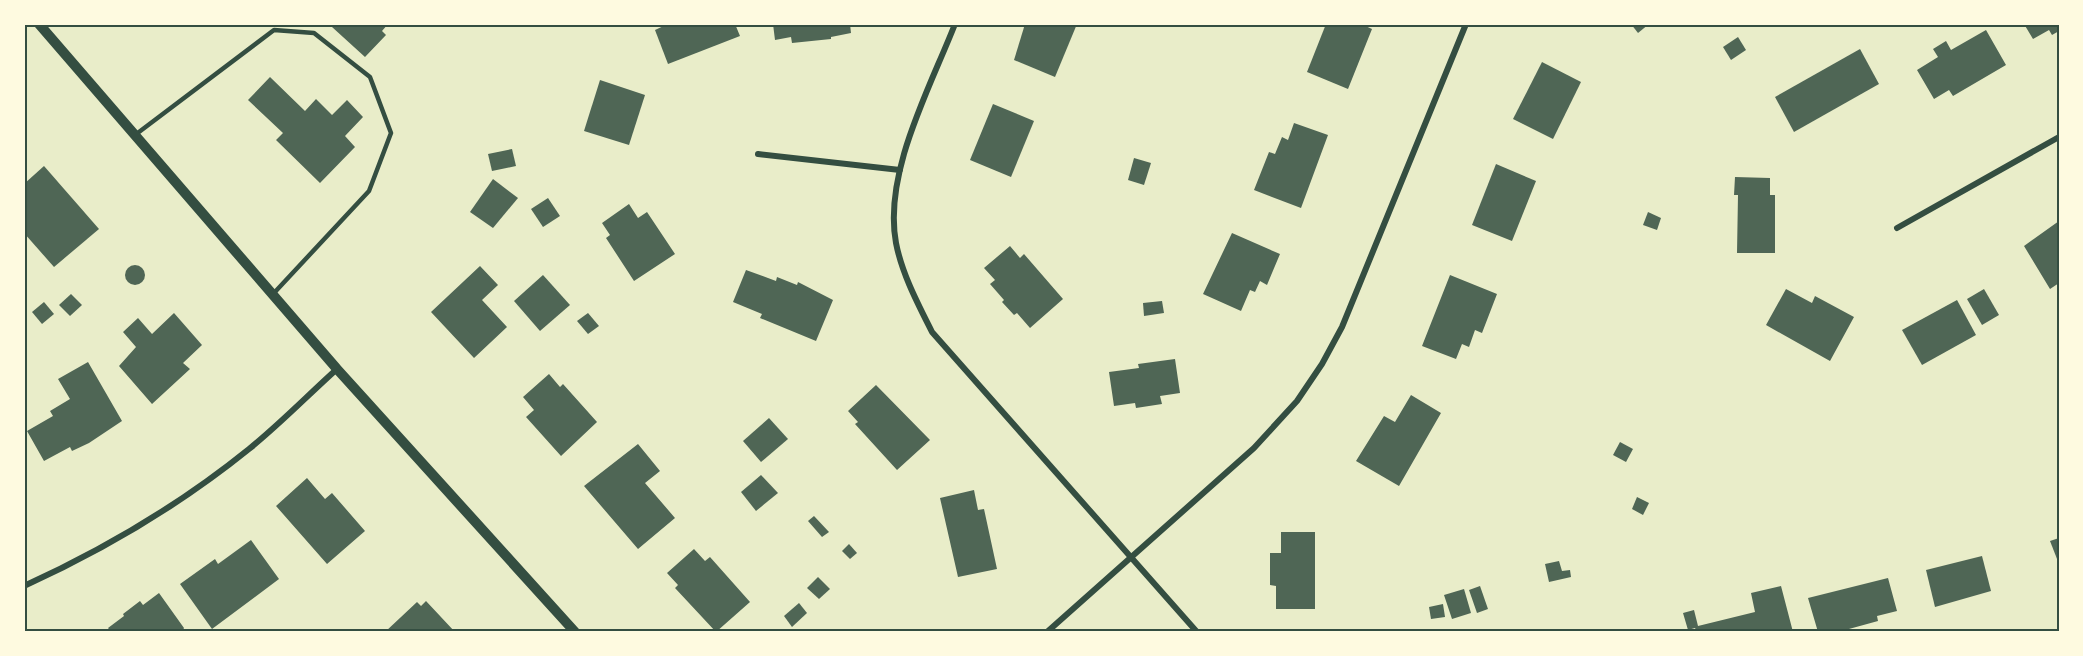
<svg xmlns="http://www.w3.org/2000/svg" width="2083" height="656" font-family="Rubik,sans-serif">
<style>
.building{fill:#4f6655}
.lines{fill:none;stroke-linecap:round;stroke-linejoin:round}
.service{stroke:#344e41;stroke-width:4.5}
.minor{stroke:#344e41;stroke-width:6}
.tertiary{stroke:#344e41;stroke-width:10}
.neatline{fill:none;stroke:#344e41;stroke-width:2}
</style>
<rect width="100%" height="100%" fill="#e9edc9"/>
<!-- building -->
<g class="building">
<polygon points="334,24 388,24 382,31 386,35 365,57 332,27"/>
<polygon points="668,24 735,24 740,36 668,64 655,30"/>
<polygon points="773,24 850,24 851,33 831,37 831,39 792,43 791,37 775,40"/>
<polygon points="1025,24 1077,24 1055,77 1014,60"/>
<polygon points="1326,24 1361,24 1372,29 1348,89 1307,72"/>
<polygon points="1631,24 1649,24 1638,33"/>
<polygon points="2024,24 2059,24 2059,31 2052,35 2049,30 2033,39"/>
<polygon points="1986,30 2006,65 1953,96 1949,90 1934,99 1917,70 1938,57 1933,49 1946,41 1951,50"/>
<polygon points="1738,37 1746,50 1731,60 1723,47"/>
<polygon points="1860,49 1879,84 1794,132 1775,97"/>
<polygon points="1542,62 1581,82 1553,139 1513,119"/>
<polygon points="270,77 305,111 316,99 332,115 347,100 363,117 345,136 355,147 320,183 276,140 283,133 248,100"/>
<polygon points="600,80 645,95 629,145 584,131"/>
<polygon points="993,104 1034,121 1011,177 970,160"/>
<polygon points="1294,123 1328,135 1301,208 1254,190 1269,152 1275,154 1282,137 1288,140"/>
<polygon points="512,149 516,166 492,171 488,154"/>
<polygon points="1134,158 1151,163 1144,185 1128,180"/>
<polygon points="1496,164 1536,181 1512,241 1472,225"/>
<polygon points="44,166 99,229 54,267 24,233 24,184"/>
<polygon points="1735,177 1770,178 1770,195 1775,195 1775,253 1737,253 1738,195 1734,195"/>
<polygon points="493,179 518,198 493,228 470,212"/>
<polygon points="548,198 560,216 543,227 531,209"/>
<polygon points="629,204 638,218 647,212 675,254 634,281 606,238 610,235 602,223"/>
<polygon points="1648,212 1661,218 1657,230 1643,225"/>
<polygon points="2059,221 2057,268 2059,283 2050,289 2024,246"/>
<polygon points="1232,233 1280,254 1267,285 1260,281 1255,292 1250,290 1241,311 1203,294"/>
<polygon points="1010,246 1020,258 1024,254 1063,299 1030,328 1017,313 1014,315 1002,302 1004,300 990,284 995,280 984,268"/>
<circle cx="135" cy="275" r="10"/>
<polygon points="480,266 498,285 482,300 507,327 474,358 431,312"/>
<polygon points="746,270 776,281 777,277 797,285 798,282 833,300 816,341 760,318 762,314 733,302"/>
<polygon points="543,275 570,305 540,331 514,301"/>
<polygon points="1450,275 1497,294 1482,333 1475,330 1469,347 1462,344 1456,359 1422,346"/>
<polygon points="1786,289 1812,303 1815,296 1854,317 1830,361 1766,325"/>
<polygon points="1984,289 1999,315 1982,325 1967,299"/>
<polygon points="71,294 82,305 70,316 59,305"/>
<polygon points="1957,300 1976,335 1922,365 1902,330"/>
<polygon points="1162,301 1164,313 1144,316 1143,303"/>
<polygon points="44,302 54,314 42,324 32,312"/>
<polygon points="174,313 202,345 183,363 190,369 152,404 119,366 136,347 123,332 138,318 152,334"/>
<polygon points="588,313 599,326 588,334 577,321"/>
<polygon points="1175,359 1180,393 1160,396 1162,404 1136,408 1135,403 1114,406 1109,372 1139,368 1138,364"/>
<polygon points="88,362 122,421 89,443 72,451 70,447 44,461 27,431 53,416 50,411 70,399 58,379"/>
<polygon points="549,374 560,387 563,384 597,422 561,456 526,417 534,410 523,397"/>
<polygon points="876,385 930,440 897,470 855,424 858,422 848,411"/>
<polygon points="1411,395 1441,413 1399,486 1356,461 1384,416 1395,422"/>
<polygon points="769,418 788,439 761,462 743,441"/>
<polygon points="1620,442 1633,449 1626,462 1613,455"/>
<polygon points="638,444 660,471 645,483 675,518 638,549 584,486"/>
<polygon points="761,475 778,493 756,511 741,492"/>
<polygon points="307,478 325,499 332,493 365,531 327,564 276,506"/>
<polygon points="974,490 978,510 984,509 997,569 958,577 940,498"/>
<polygon points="1637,497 1649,503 1643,515 1632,509"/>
<polygon points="814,516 829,532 822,537 808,521"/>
<polygon points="1281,532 1315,532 1315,609 1276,609 1276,586 1270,585 1270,553 1281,553"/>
<polygon points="2059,538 2059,564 2050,541"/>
<polygon points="251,540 279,579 212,629 180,584 215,559 218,564"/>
<polygon points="849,544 857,553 850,559 842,551"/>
<polygon points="694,549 705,561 710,557 750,602 716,632 675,588 678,585 667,573"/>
<polygon points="1982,556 1991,591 1935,607 1926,570"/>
<polygon points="1559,561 1562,571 1570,570 1571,577 1549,582 1545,564"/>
<polygon points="818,577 830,589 819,599 807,588"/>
<polygon points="1888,578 1897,611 1877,616 1878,621 1838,632 1818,632 1808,598"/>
<polygon points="1480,586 1488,609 1477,613 1469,590"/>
<polygon points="1781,586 1793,632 1697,632 1695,628 1688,630 1683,613 1694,610 1698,626 1755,612 1751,593"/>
<polygon points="1464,589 1471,613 1452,619 1444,595"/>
<polygon points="159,593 184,628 182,632 111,632 108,628 124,616 123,614 140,601 143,605"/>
<polygon points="426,601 455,632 385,632 417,602 421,606"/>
<polygon points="799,603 807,613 792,627 784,616"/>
<polygon points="1443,604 1445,617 1431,619 1429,607"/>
</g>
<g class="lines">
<!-- service -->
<polyline class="service" points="135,135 274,30 314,33 370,77 391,133 369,191 274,293"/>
<!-- minor -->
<g class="minor">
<path d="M955 24C930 88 883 173 896 243 902 274 918 304 932 332L1197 632"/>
<polyline points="758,154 900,170"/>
<polyline points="1897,228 2059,137"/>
<path d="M24 586C103 550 181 504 249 449 280 424 308 395 337 369"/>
<polyline points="1047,632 1254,448 1297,401 1322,364 1342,327 1466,24"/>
</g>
<!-- tertiary -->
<polyline class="tertiary" points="39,24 337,369 575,632"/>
</g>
<!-- border -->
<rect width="2083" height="656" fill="none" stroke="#fefae0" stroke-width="51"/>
<rect x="26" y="26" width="2032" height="604" class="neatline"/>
</svg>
